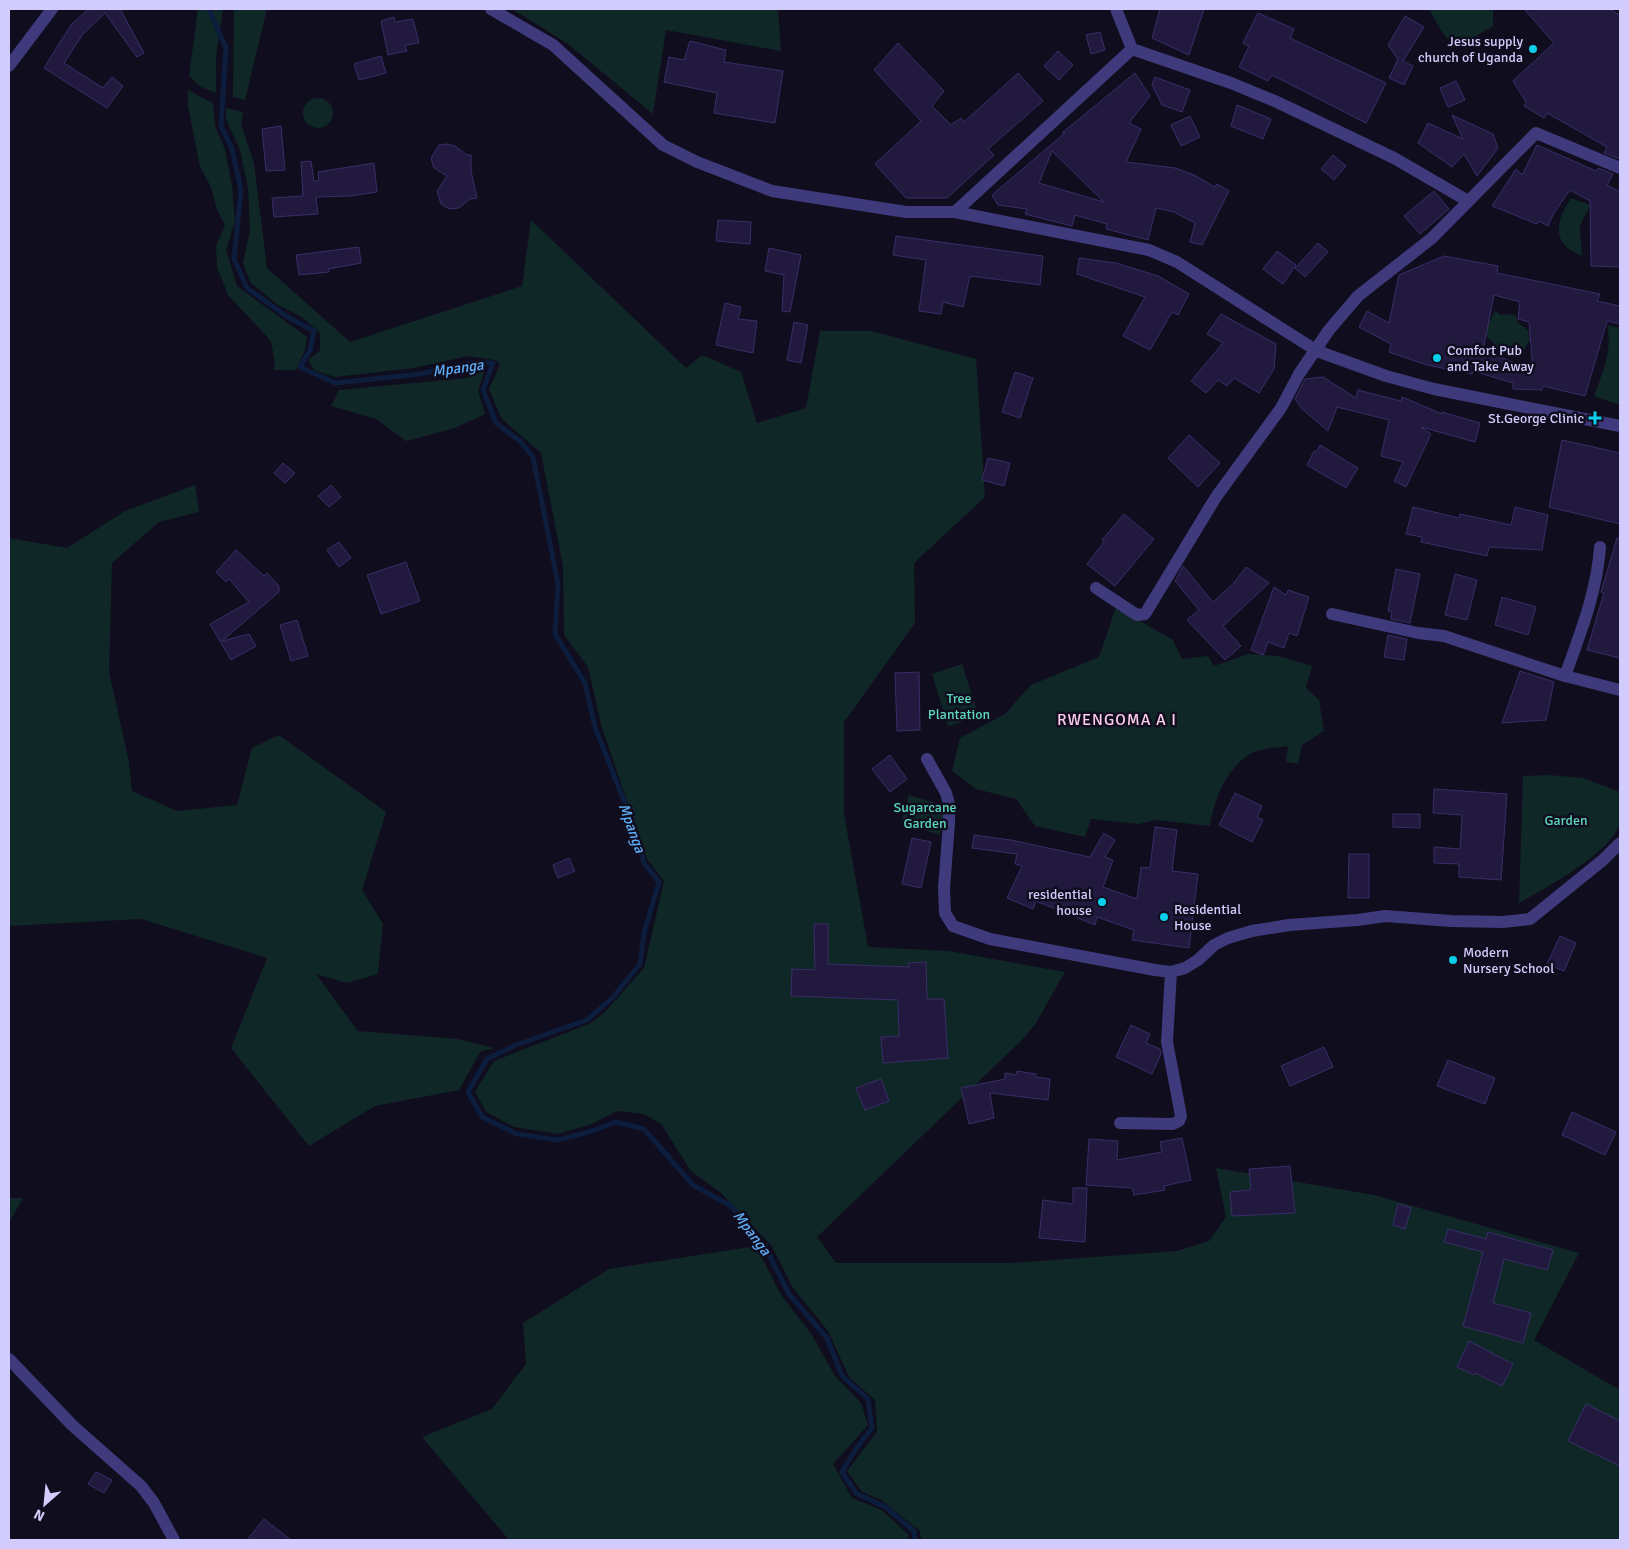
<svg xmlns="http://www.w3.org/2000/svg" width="1629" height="1549" font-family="Signika,sans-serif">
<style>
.green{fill:#102727}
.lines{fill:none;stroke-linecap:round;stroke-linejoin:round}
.stream{stroke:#0d1d3d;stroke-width:5}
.building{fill:#221a3e;stroke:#3a2d69;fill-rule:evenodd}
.minor{stroke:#3e3a7b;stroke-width:12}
.poi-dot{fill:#0acfea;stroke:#100d1e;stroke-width:2}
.labels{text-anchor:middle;stroke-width:5;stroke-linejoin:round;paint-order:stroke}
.poi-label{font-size:14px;fill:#d2ccfd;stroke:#100d1e;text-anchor:end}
.park-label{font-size:14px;fill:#5cd9bc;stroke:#100d1e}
.water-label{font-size:15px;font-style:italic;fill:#5eaef8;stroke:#100d1e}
.quarter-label{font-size:16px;letter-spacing:1px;fill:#fdceeb;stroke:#100d1e}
</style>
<rect width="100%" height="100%" fill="#100d1e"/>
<!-- green -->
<g class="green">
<polygon points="198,9 223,9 216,56 216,93 201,87 189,76"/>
<polygon points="234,9 267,9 245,100 233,97"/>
<polygon points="512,9 778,9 781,51 666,30 653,114 568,44"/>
<polygon points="1429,9 1493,9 1493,26 1456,48 1442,32"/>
<polygon points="188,90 213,103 215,126 225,149 232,186 235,221 226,250 237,286 307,337 305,350 296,370 273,370 275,364 271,341 228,295 217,267 216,246 225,225 217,210 211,187 200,167 188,106"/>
<circle cx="318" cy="113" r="15"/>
<polygon points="226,108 243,112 241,124 254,164 267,268 350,342 522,286 531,220 686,368 702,355 741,372 757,423 806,408 820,331 871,331 976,359 985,497 914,563 915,623 844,722 844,814 868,947 949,951 1065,972 1036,1023 1022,1040 817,1237 836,1263 1011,1263 1177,1251 1209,1241 1226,1217 1216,1168 1374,1195 1579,1253 1534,1340 1620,1390 1620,1540 921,1540 920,1531 881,1500 862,1492 847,1471 877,1432 875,1400 849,1377 828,1331 793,1288 772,1246 721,1193 691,1171 661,1124 644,1114 617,1111 592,1124 558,1134 514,1127 486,1112 475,1092 494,1061 589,1024 604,1013 644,968 664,881 647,859 602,728 588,667 564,635 563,566 541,453 501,418 489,389 500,364 495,360 468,356 414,368 335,377 314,370 308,360 320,351 320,333 302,317 278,305 250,282 243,263 250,231 248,188 240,150 226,119"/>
<path d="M1571 198 1590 205 1580 226 1582 256C1551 244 1555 222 1571 198Z"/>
<polygon points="1495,311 1501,315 1510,314 1516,316 1518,323 1528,330 1530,340 1523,352 1517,347 1511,354 1493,348 1493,342 1483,334"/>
<path d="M1607 325 1620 328V405L1594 396C1602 374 1613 349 1607 325Z"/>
<polygon points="485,370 478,390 485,414 455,428 406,441 376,419 331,406 339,390 467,378"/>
<polygon points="195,485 199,512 159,522 112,563 109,672 129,762 132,791 177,811 237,805 252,748 279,735 386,812 362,890 383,924 378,974 347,983 316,974 358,1031 458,1039 494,1048 480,1052 459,1090 375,1106 309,1146 231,1048 267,958 141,919 9,926 9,538 67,548 125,511"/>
<path d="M1116 607 1173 640 1182 659 1208 656 1214 666 1248 654 1278 656 1312 666 1306 688 1319 700 1324 731 1302 745 1298 764 1286 762 1288 746C1277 748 1260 748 1250 754 1226 769 1214 799 1210 826L1156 820 1139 824 1091 819 1085 837 1035 826 1016 799 976 789 952 771 960 738 1005 714 1031 685 1099 657Z"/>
<polygon points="962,664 979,717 948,726 932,674"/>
<path d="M1549 775 1583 778 1620 792C1620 802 1623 817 1619 826 1607 855 1546 888 1519 903L1523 776Z"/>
<polygon points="909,795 949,807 940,835 901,823"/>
<polygon points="9,1198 23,1198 9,1223"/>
<polygon points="756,1246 781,1295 812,1335 835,1376 861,1403 868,1425 833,1464 852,1498 882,1510 908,1534 909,1540 509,1540 422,1437 492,1409 526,1364 523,1323 609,1269"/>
</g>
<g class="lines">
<!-- stream -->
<polyline class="stream" points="209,9 226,48 221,126 232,149 241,190 234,259 247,288 286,316 314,331 310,350 300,367 335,383 420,374 470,363 493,363 483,390 496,423 520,441 533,457 558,584 555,634 585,683 595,727 633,824 644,863 659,882 644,933 640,964 613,997 587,1020 516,1045 487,1059 468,1092 482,1117 517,1134 557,1140 589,1132 616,1122 644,1129 693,1185 731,1206 765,1247 789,1294 827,1338 842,1376 868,1399 872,1428 855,1450 842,1472 857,1494 884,1506 914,1531 915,1540"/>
</g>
<!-- building -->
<g class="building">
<polygon points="88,9 120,9 144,53 137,57 105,13 83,34 64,63 103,88 112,77 123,86 107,108 44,68 71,25"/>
<polygon points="1160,9 1204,9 1189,55 1152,38"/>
<polygon points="1524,9 1609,9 1620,15 1620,159 1604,153 1607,147 1547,113 1544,118 1524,106 1526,102 1513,81 1554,43"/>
<polygon points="1258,13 1294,29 1290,38 1386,83 1366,123 1272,75 1268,81 1239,67 1249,46 1243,43"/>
<polygon points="1405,16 1424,27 1403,61 1413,66 1404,85 1389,78 1398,59 1388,45"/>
<polygon points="394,17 395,22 413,19 419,43 405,45 407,51 388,55 381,21"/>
<polygon points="1100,32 1105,50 1091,54 1086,35"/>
<polygon points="690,41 726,50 724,62 783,71 775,123 714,113 717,93 664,82 669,57 684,60"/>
<polygon points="898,43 944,91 932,106 951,125 961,118 964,122 1018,73 1043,101 988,149 994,155 947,198 906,198 875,164 921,121 874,70"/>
<polygon points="1058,51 1073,65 1059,80 1044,66"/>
<polygon points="381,56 386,73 359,80 354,64"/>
<path d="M1135 73 1150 96 1129 123 1141 129 1126 162 1175 168 1194 175 1215 187 1217 184 1229 191 1202 245 1190 242 1195 223 1174 212 1156 208 1148 240 1106 229 1107 224 1075 215 1072 226 1025 214 1027 209 998 205 992 195 1065 133H1062ZM1052 151 1104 202 1039 183Z"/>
<polygon points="1155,77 1190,90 1182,112 1162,105 1152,85"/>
<polygon points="1456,81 1465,100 1448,107 1440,88"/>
<polygon points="1237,105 1271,119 1263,139 1231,126"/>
<polygon points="1452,115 1493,134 1498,148 1477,176 1464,154 1452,167 1418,143 1428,123 1463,139"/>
<polygon points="1190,116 1200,137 1181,146 1171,125"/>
<polygon points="281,126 285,170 266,171 262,129"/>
<polygon points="447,144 455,146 467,155 471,155 471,171 477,198 470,199 459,208 449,209 441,204 437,191 447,176 434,168 431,158 439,145"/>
<polygon points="1537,145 1596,171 1598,168 1613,174 1607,185 1620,192 1620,267 1591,266 1590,201 1570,190 1554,213 1548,226 1539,221 1537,224 1492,206 1516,169 1522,175"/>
<polygon points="1333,155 1346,166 1334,180 1321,169"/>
<polygon points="311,161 314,181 319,181 318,172 374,163 377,192 350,196 316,197 318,214 274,217 272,198 303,196 301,162"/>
<polygon points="1434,191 1449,209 1420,234 1404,216"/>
<polygon points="718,220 751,222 750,244 716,241"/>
<polygon points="896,236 1043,256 1040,285 970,276 963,307 943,302 941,314 919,311 926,260 893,255"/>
<polygon points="1318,243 1328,252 1305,277 1295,268"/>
<polygon points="359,247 361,263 328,269 329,272 299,275 296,255"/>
<polygon points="769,248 801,255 790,312 782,311 784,275 765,271"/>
<polygon points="1277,251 1296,265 1283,284 1263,269"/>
<path d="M1444 256 1498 266 1497 273 1600 294 1597 301 1620 306V324L1607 321 1585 396 1543 386 1542 390 1513 389V383L1473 371 1472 374 1427 365 1389 352 1391 344 1359 327 1367 311 1389 323 1399 275ZM1494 295 1520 302 1518 319 1529 322 1533 370 1483 350Z"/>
<polygon points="1079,258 1116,263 1158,276 1189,294 1178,315 1172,312 1150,350 1123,336 1145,297 1077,274"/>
<polygon points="725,303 741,307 738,319 757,321 753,353 716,345"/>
<polygon points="1221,314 1276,344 1274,369 1259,393 1234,378 1227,386 1218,380 1206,393 1191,381 1223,343 1207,334"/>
<polygon points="794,322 808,325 801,363 787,360"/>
<polygon points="1015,372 1033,378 1020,418 1002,412"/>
<polygon points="1323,377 1356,398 1358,390 1401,401 1402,397 1442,414 1442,412 1480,423 1475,442 1421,427 1431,434 1406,487 1394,481 1403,462 1381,456 1389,420 1337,407 1328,431 1302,409 1295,399 1305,379"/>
<polygon points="1189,435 1220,463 1198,487 1168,458"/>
<polygon points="1562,440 1620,453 1620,524 1549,507"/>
<polygon points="1320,445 1358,468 1346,488 1307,465 1314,451 1316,452"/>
<polygon points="988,458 1010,463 1004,486 982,480"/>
<polygon points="283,463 295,473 285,483 274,473"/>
<polygon points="331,485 341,497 329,507 318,496"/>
<polygon points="1413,507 1459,518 1460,514 1511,525 1515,507 1548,515 1542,550 1489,547 1487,556 1421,542 1422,537 1406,534"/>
<polygon points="1124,514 1154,539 1115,586 1087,564 1104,542 1102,540"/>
<polygon points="1617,538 1620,538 1620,658 1587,650 1604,593 1601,592"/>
<polygon points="339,542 351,558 339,567 327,550"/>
<polygon points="236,550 264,576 267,573 279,586 279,592 222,641 249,634 256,646 231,660 210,624 249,602 229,579 226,582 216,572"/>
<polygon points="406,562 420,601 381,614 367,575"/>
<polygon points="1183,566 1213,602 1233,584 1246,567 1269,583 1223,626 1241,646 1225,660 1187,620 1199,610 1175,581"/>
<polygon points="1396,569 1420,574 1410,623 1391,619 1392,612 1388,611"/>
<polygon points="1455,574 1477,580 1467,620 1445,615"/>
<polygon points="1274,587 1286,595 1288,590 1309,597 1297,636 1289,633 1284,648 1268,642 1263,655 1251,650"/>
<polygon points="1502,597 1536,607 1528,635 1495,625"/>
<polygon points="297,620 308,656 291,661 280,625"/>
<polygon points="1388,635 1407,639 1404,660 1384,657"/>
<polygon points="1520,671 1554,682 1546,720 1502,723"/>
<polygon points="919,672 920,730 897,731 895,673"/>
<polygon points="890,755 907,779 890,792 872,769"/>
<polygon points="1434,789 1507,794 1501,880 1459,877 1459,864 1434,863 1434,847 1460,849 1462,815 1433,813"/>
<polygon points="1235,793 1262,806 1257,817 1263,820 1252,842 1219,825"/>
<polygon points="1393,814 1420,814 1420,828 1393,827"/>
<polygon points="1155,827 1177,830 1172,871 1198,874 1189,948 1132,940 1134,930 1097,917 1095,925 1036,901 1033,909 1007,898 1022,866 1015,864 1017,854 972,848 974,835 1011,840 1090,857 1104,833 1115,840 1105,857 1113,860 1103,887 1137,899 1141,867 1150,868"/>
<polygon points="912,838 931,842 921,888 902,884"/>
<polygon points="1349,854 1369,854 1369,898 1348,898"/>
<polygon points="569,858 575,871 558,878 553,865"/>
<polygon points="814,924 828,924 828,964 909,967 908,963 926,962 927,999 944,999 948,1058 883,1063 881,1037 899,1036 898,1000 791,996 792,969 815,970"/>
<polygon points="1560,936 1576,943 1564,971 1547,964"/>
<polygon points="1131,1025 1150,1034 1146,1043 1160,1049 1161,1054 1152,1074 1116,1057"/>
<polygon points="1324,1047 1333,1067 1290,1086 1281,1066"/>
<polygon points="1448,1060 1495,1078 1485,1104 1437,1086"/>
<polygon points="1017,1071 1036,1074 1036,1077 1050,1079 1048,1100 990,1093 994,1118 969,1124 961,1088 1005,1079 1005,1073 1016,1075"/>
<polygon points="881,1079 889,1101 865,1110 856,1088"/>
<polygon points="1572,1112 1616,1132 1605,1155 1562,1135"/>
<polygon points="1182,1138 1191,1180 1164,1186 1165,1190 1134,1195 1132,1188 1086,1185 1089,1139 1118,1141 1117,1160 1162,1152 1160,1142"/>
<polygon points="1290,1166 1295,1213 1232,1216 1230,1192 1251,1190 1249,1169"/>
<polygon points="1073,1188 1087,1188 1085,1242 1039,1238 1043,1200 1073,1204"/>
<polygon points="1398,1204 1411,1208 1405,1229 1393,1225"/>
<polygon points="1448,1229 1486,1239 1488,1232 1553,1250 1547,1270 1504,1259 1493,1303 1531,1313 1523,1343 1463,1326 1483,1252 1444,1242"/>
<polygon points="1469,1341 1513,1364 1502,1386 1475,1373 1474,1375 1457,1367"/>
<polygon points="1586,1404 1620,1421 1620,1466 1568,1441"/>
<polygon points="96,1472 112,1480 104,1493 88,1484"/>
<polygon points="264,1519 291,1540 247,1540"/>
</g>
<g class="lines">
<!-- minor -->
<g class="minor">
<polyline points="491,9 553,45 663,145 697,162 772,191 906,212 955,212 1149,250 1177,262 1317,351 1386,376 1434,389 1620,426"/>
<polyline points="1132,49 1231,83 1277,102 1394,158 1468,201"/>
<polyline points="9,66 52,9"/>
<polyline points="955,212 1132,49 1116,9"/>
<polyline points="1096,588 1137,615 1145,614 1216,497 1281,408 1299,374 1329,330 1358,296 1432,238 1536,133 1620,168"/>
<polyline points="1332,614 1418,633 1444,636 1565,676 1620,690"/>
<path d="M1565 676C1580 634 1597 592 1600 547"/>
<polyline points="927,759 946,793 949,804 949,823 944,888 945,913 953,926 990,939 1155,970 1171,972 1185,968 1198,960 1214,945 1228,938 1252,931 1289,925 1358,920 1385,916 1451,921 1503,922 1530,919 1603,860 1620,843"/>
<polyline points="1120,1123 1173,1124 1179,1121 1181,1116 1167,1042 1171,972"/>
<polyline points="9,1359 72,1425 141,1486 154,1503 174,1540"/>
</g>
</g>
<!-- markers -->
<g class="poi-dot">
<circle cx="1533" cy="49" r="5"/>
<circle cx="1437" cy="358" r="5"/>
<path d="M1592.5 410.5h5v5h5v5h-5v5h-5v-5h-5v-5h5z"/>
<circle cx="1102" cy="902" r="5"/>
<circle cx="1164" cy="917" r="5"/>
<circle cx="1453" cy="960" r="5"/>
</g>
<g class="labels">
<!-- poi labels -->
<g class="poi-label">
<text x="1523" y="46">Jesus supply<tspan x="1523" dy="16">church of Uganda</tspan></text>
<text x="1447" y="355" text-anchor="start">Comfort Pub<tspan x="1447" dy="16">and Take Away</tspan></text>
<text x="1584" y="423">St.George Clinic</text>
<text x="1092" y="899">residential<tspan x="1092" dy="16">house</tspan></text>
<text x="1174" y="914" text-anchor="start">Residential<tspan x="1174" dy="16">House</tspan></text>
<text x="1463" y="957" text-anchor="start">Modern<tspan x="1463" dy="16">Nursery School</tspan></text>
</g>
<!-- park labels -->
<g class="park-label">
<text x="959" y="703">Tree<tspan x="959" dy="16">Plantation</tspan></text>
<text x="925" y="812">Sugarcane<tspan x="925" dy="16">Garden</tspan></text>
<text x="1566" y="825">Garden</text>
</g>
<!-- water labels -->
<g class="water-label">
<text transform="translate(458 368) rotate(-8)" y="5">Mpanga</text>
<text transform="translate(632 828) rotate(70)" y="5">Mpanga</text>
<text transform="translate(752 1233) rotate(53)" y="5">Mpanga</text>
</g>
<!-- quarter labels -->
<g class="quarter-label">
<text x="1117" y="725">RWENGOMA A I</text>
</g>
</g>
<!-- border -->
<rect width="1629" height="1549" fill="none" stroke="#d2ccfd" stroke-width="20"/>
<!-- north arrow -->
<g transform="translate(45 1504) rotate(207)" stroke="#100d1e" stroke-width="4" paint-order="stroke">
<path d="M0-4L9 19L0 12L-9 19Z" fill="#d2ccfd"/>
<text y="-8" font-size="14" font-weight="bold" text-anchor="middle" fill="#d2ccfd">N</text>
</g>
</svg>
